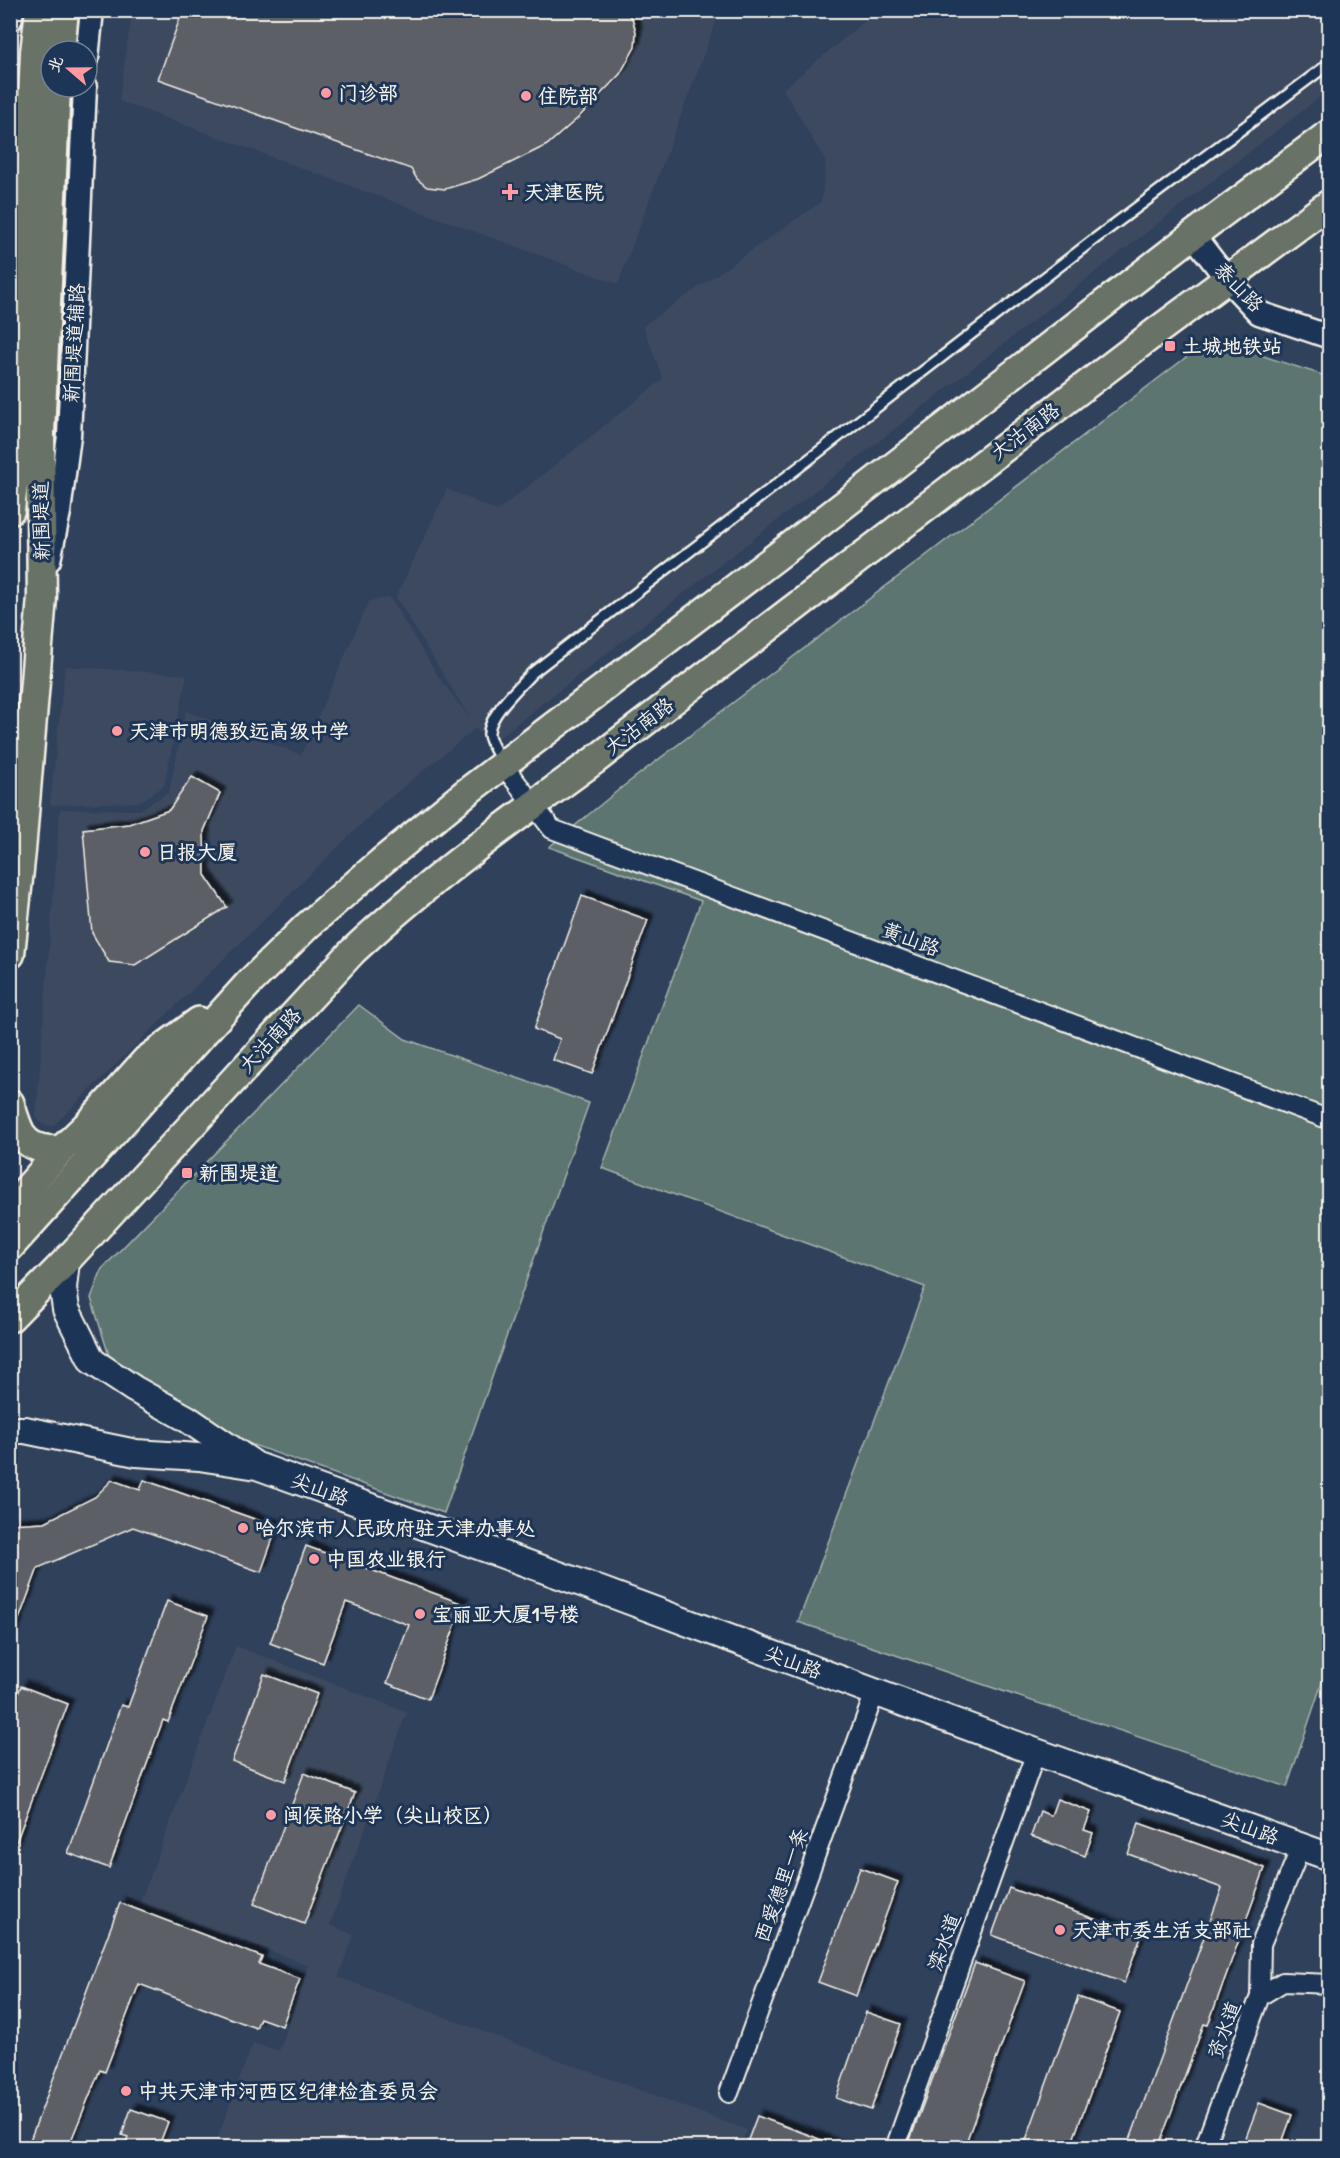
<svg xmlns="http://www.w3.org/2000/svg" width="1340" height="2158" font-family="'Patrick Hand','LXGW WenKai TC',sans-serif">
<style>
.built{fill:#3d4a5f}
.green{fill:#5b7470;stroke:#a8b2ac;stroke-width:1.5}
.building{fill:#5b5e66;stroke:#f4f1e8;stroke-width:1.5;filter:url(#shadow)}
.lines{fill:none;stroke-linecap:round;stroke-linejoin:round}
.service-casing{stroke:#f4f1e8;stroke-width:14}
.minor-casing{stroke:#f4f1e8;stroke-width:22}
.tertiary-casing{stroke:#f4f1e8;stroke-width:27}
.secondary-casing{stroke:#f4f1e8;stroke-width:30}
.primary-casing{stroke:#f4f1e8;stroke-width:32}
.trunk-casing{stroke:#f4f1e8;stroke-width:33}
.service{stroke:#1d3557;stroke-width:9}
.minor{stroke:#1d3557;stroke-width:18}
.tertiary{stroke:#1d3557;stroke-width:22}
.secondary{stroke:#1d3557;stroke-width:26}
.primary{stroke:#697266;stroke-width:27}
.trunk{stroke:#697266;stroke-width:28}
.poi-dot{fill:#ff9aa2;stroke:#1d3557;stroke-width:2}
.labels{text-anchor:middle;stroke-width:6;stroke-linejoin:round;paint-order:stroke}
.poi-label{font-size:20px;font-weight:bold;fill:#f4f1e8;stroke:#1d3557;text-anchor:start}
.street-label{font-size:20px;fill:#f4f1e8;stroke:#1d3557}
</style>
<defs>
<filter id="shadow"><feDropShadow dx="5.5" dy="-5.5" stdDeviation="1.5" flood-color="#0009"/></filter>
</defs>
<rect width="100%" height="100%" fill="#30415c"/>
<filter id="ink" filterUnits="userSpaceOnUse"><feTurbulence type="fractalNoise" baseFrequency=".0167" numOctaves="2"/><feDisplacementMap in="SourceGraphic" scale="12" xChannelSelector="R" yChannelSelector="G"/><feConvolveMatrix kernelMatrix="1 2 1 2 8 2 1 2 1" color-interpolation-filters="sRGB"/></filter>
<g filter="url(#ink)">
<!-- built -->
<g class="built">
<polygon points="132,11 720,11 618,284 119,101"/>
<polygon points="877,11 1329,11 1329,90 488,746 476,728 380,806 53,1126 43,1125 36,1117 60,809 140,810 169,792 186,711 301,755 369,601 390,598 440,679 471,720 396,597 447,489 497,511 663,379 643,326 821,202 826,162 783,89"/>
<polygon points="65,666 187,675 164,786 139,802 50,805"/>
<polygon points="236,1646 407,1712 330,1925 354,1935 338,1977 747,2130 740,2147 214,2147 253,2043 279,2051 300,1992 308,1965 140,1903"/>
</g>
<!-- green -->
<g class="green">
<polygon points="1210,339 1329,377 1330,1659 1287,1787 798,1622 925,1287 602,1168 701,901 549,847 621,788"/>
<polygon points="359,1005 405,1039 589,1103 444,1513 245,1442 111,1362 91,1298 102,1269"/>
</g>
<!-- building -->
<g class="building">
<polygon points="183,10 622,10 632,18 636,32 635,47 620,74 578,118 547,145 478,179 445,189 427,187 417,179 411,169 158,79"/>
<polygon points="192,777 220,793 204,831 205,875 227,907 135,965 109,962 92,933 83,829 129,824 169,810"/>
<polygon points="582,896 648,920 592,1074 553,1060 560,1039 534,1029"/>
<polygon points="112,1480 140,1490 144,1480 277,1527 261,1572 133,1527 38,1568 12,1638 10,1638 10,1524 45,1522 95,1497"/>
<polygon points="306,1546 463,1604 428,1699 387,1683 409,1625 346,1602 323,1663 270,1643"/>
<polygon points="167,1601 208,1616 168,1722 163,1720 109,1868 68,1853 121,1705 128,1707"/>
<polygon points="264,1674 317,1694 285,1781 232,1761"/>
<polygon points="21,1686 68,1704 12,1853 10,1853 10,1714"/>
<polygon points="304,1773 355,1793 304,1924 254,1904"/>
<polygon points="1057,1799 1091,1812 1084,1830 1093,1833 1085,1856 1031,1836 1040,1811 1051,1816"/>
<polygon points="1139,1823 1265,1868 1208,2025 1204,2024 1158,2148 1127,2148 1222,1888 1128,1854"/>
<polygon points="860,1868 898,1882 856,1996 818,1982"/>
<polygon points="1009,1888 1141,1936 1124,1983 992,1935"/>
<polygon points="120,1903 262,1957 259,1964 300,1979 282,2026 260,2018 256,2028 139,1984 105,2072 100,2070 68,2148 27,2148"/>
<polygon points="975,1963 1025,1981 964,2148 930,2148 910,2140"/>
<polygon points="1078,1997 1120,2012 1070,2148 1023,2148"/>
<polygon points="866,2012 901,2024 871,2110 836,2098"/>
<polygon points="1259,2103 1292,2115 1280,2148 1242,2148"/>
<polygon points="131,2109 168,2122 158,2148 124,2148 128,2137 122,2135"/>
<polygon points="757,2116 809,2135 836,2146 836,2148 745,2148"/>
</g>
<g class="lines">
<defs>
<path id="service" d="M501 762C498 754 490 743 489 735 487 716 520 686 532 673L1092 241 1330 63"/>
<g id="minor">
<polyline points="503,765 552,829 1330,1120"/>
<polyline points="1260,1996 1261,1944 1301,1847"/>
<polyline points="729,2093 875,1692"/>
<polyline points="895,2148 1036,1752"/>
<polyline points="1204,2148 1260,1996 1283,1982 1330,1984"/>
</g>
<g id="tertiary">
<polyline points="10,20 12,10"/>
<polyline points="87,58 92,10"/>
<polyline points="1193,235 1227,279 1259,313 1330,337"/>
<polyline points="49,560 59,512 69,436 85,87"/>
</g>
<g id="secondary">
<polyline points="66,1261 63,1288 66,1309 92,1361 134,1389 186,1418 252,1463"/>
<polyline points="10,1430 25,1430 136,1453 199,1457 257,1466 584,1584 1036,1752 1330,1857"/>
</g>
<g id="primary">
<path d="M10 1103C20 1136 23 1151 61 1150"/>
<polyline points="10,1208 61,1150 91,1121 146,1060 199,1021"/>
<polyline points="10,1247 248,984 307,926 381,862 468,791 801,538 1193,235 1330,133"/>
<path d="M10 1318 66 1261 353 951C428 881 512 820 595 760L1157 331 1330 203"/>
</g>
<g id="trunk">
<polyline points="60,51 64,10"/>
<polyline points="10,510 19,432 35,52 40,10"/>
<polyline points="10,954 21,851 42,597 40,433 56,87"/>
</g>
</defs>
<!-- service casing -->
<use href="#service" class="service-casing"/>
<!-- minor casing -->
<use href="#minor" class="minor-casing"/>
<!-- tertiary casing -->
<use href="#tertiary" class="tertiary-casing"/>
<!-- secondary casing -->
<use href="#secondary" class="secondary-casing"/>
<!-- primary casing -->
<use href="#primary" class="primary-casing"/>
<!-- trunk casing -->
<use href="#trunk" class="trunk-casing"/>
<!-- service -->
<use href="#service" class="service"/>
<!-- minor -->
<use href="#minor" class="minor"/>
<!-- tertiary -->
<use href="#tertiary" class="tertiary"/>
<!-- secondary -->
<use href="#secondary" class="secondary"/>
<!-- primary -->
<use href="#primary" class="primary"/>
<!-- trunk -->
<use href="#trunk" class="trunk"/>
</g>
</g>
<!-- markers -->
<g class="poi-dot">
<circle cx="326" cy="93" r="6"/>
<circle cx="526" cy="96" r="6"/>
<path d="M507 183h6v6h6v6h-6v6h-6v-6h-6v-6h6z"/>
<rect x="1164" y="340" width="12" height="12" rx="3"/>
<circle cx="117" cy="731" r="6"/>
<circle cx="145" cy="852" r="6"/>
<rect x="181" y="1167" width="12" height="12" rx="3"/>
<circle cx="243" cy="1528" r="6"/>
<circle cx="314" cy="1559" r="6"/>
<circle cx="420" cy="1614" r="6"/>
<circle cx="271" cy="1815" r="6"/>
<circle cx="1060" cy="1930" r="6"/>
<circle cx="126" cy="2091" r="6"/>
</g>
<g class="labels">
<!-- poi labels -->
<g class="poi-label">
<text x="338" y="100">门诊部</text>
<text x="538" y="103">住院部</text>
<text x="524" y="199">天津医院</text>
<text x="1182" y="353">土城地铁站</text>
<text x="129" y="738">天津市明德致远高级中学</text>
<text x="157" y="859">日报大厦</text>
<text x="199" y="1180">新围堤道</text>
<text x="255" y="1535">哈尔滨市人民政府驻天津办事处</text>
<text x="326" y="1566">中国农业银行</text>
<text x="432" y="1621">宝丽亚大厦1号楼</text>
<text x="283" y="1822">闽侯路小学（尖山校区）</text>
<text x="1072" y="1937">天津市委生活支部社</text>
<text x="138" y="2098">中共天津市河西区纪律检查委员会</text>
</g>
<!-- street labels -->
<g class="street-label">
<text transform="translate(1239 287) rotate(46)" y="7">泰山路</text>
<text transform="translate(74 343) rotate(-87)" y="7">新围堤道辅路</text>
<text transform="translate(1025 431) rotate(-37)" y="7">大沽南路</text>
<text transform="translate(41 521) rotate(-91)" y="7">新围堤道</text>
<text transform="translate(639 726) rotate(-37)" y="7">大沽南路</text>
<text transform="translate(911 939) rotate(21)" y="7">黄山路</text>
<text transform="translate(270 1040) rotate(-47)" y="7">大沽南路</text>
<text transform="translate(320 1489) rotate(20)" y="7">尖山路</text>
<text transform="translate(793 1662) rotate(20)" y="7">尖山路</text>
<text transform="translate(1250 1828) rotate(20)" y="7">尖山路</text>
<text transform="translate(781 1885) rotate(-70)" y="7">西爱德里一条</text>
<text transform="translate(944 1942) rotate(-70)" y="7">滦水道</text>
<text transform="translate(1224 2030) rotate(-70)" y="7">资水道</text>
</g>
</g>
<!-- margin -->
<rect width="1340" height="2158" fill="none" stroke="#1d3557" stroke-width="36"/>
<rect x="18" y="18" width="1304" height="2122" fill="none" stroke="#f4f1e8" stroke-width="2" filter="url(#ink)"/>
<!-- north arrow -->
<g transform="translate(69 69) rotate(290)"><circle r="28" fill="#1d3557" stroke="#738091" stroke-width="1.5"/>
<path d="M0-4.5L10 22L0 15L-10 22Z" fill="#ff9aa2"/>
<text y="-9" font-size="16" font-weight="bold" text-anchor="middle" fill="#f4f1e8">北</text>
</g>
</svg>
